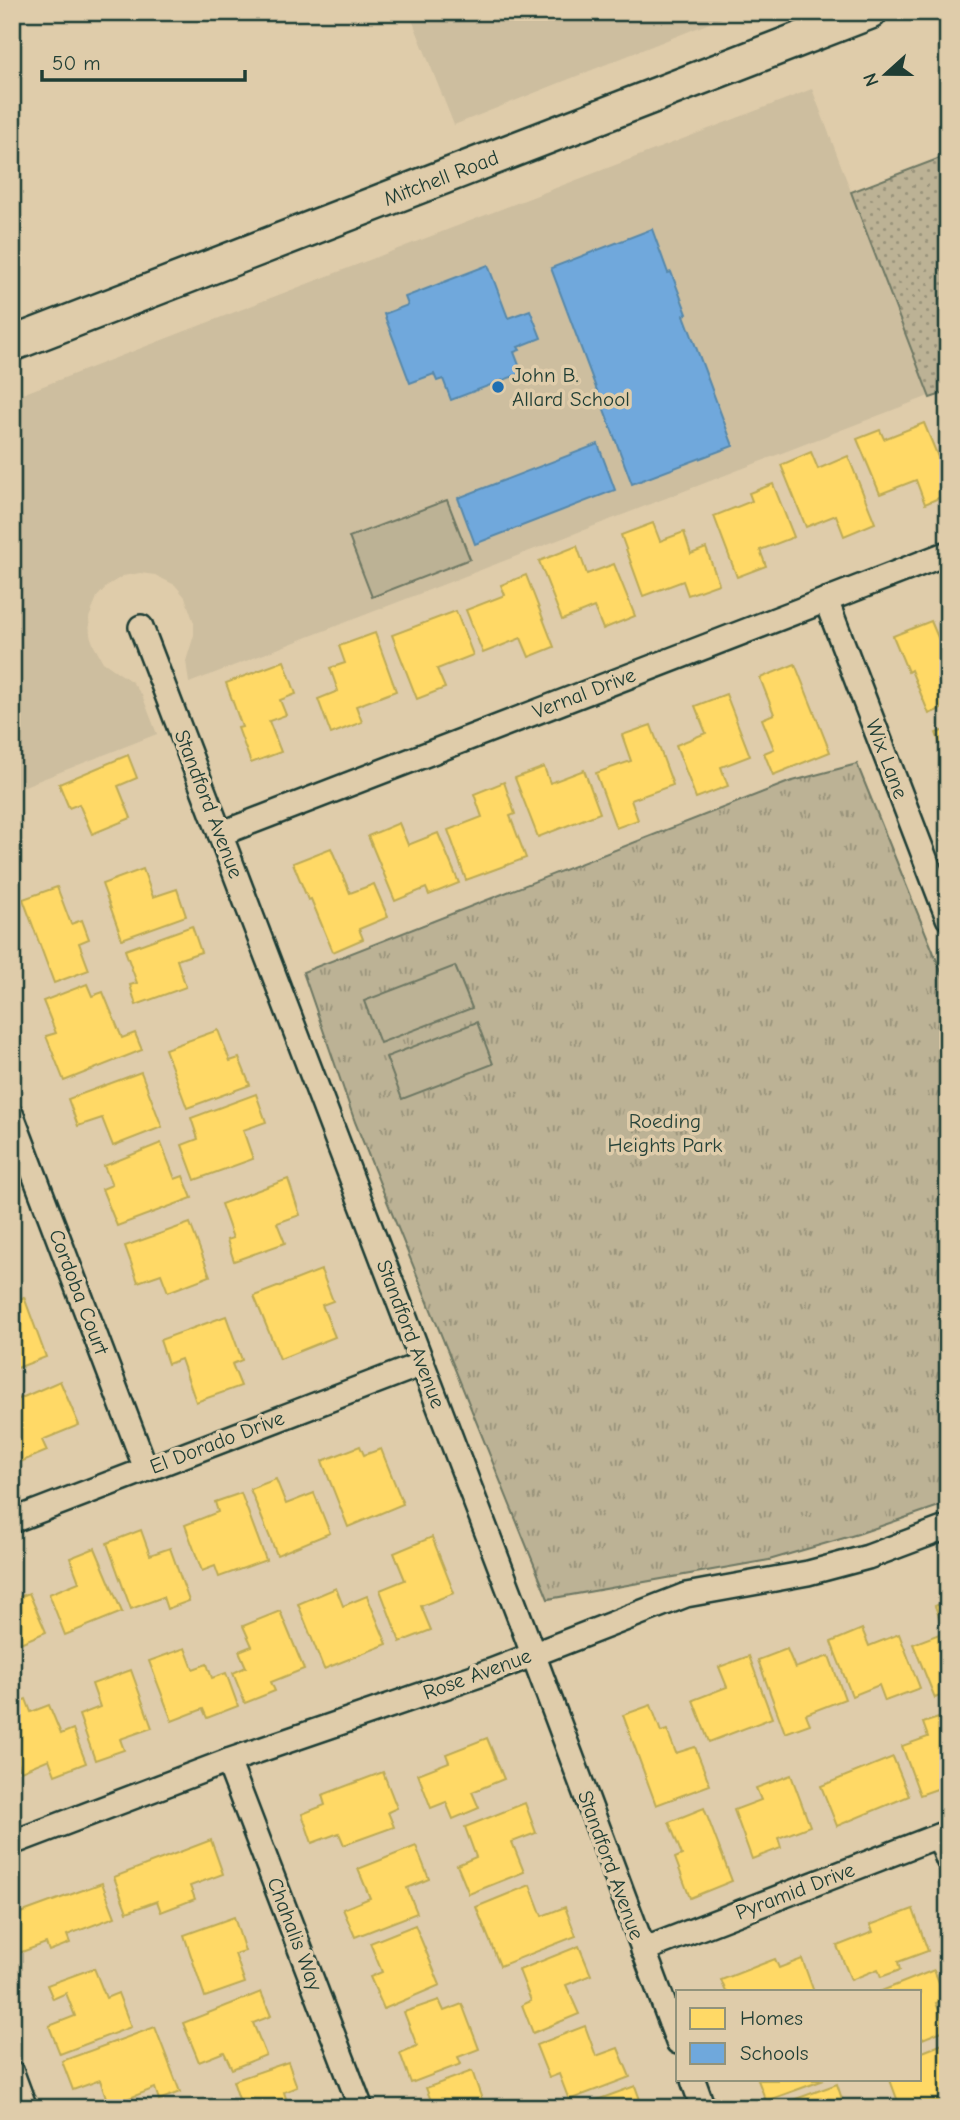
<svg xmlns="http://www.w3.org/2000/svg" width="960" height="2120" font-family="'Comic Neue',sans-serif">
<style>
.built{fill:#cdbe9f}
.grass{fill:url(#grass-dots);stroke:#6e7864;stroke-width:2}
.park{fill:url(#park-tufts);stroke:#6e7864;stroke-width:2}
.pitch{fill:#bcb295;stroke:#6e7864;stroke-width:2}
.homes{fill:#ffd966;stroke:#bcaa57;stroke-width:2}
.schools{fill:#6fa8dc;stroke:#5788aa;stroke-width:2}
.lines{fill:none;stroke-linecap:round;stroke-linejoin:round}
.street-casing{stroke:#1f3d34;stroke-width:28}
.secondary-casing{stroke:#1f3d34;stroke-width:38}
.street{stroke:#dfccaa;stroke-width:23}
.secondary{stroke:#dfccaa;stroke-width:33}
.poi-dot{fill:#1f6fb2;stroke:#dfccaa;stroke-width:2.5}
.labels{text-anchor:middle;stroke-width:7;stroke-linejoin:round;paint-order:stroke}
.street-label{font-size:21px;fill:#1f3d34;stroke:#dfccaa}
.poi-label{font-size:21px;fill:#1f3d34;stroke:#dfccaa;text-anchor:start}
.park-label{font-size:21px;fill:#274339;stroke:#dfccaa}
</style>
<defs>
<pattern id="grass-dots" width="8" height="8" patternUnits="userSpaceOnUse" patternTransform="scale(1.75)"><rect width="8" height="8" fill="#bcb295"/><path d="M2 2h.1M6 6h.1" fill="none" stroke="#98927a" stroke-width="1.8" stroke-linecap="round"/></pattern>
<pattern id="park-tufts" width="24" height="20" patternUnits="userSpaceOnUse" patternTransform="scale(1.75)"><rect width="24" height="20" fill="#bcb295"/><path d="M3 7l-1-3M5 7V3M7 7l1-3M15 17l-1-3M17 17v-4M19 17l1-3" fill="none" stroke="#98927a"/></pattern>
</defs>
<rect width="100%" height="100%" fill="#dfccaa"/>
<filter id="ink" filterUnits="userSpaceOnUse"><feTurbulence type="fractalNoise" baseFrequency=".0143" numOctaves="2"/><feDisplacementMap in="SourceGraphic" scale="14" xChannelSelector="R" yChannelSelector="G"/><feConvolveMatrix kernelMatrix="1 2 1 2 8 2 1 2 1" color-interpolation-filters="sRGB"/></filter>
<g filter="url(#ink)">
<!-- built -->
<g class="built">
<polygon points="409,12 737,12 454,125"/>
<polygon points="812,89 929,396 189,683 186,661 194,635 194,623 185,597 175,585 155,575 140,573 123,576 108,585 97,597 89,618 90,635 94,646 103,662 132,682 142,695 157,734 12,791 12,398"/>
</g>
<!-- grass -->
<polygon class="grass" points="948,155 948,392 930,398 851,192"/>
<!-- park -->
<polygon class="park" points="857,764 948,988 948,1503 858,1534 769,1560 548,1599 355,1122 303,972 789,782"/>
<!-- pitch -->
<g class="pitch">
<polygon points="447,500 470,559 372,597 349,537"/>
<polygon points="455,966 472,1008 380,1043 364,1001"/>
<polygon points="477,1022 493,1064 402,1099 386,1057"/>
</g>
<!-- homes -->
<g class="homes">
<polygon points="924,423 948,481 948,494 925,504 916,480 880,494 857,439 880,430 884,439"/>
<polygon points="811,452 818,469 848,456 875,523 844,536 836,515 806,527 781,465"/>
<polygon points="773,484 794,537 760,550 766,566 737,577 714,516 752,501 749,493"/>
<polygon points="653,523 660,541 684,532 691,554 706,548 719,584 688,595 683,581 643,596 621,535"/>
<polygon points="577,546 587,574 614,564 635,616 603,629 594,607 562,620 539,561"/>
<polygon points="526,575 554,647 529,657 521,638 483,653 466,610 505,595 501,585"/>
<polygon points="456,611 473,655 437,669 445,688 417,699 392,635"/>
<polygon points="931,621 948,661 948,706 929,714 911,670 908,672 893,636"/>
<polygon points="375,633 396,691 356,706 362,722 331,734 318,699 338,691 330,668 345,663 339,646"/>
<polygon points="284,661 296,694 280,700 286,715 269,721 281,752 251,763 238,728 242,727 226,683"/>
<polygon points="795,664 830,752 773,775 764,753 774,749 762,719 774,714 760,678"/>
<polygon points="726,694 750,756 721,767 728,786 696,798 676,745 706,733 695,706"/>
<polygon points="651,725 673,785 631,800 638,820 616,828 596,773 631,761 622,735"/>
<polygon points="948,729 948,764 936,733"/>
<polygon points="128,755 137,778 118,786 131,818 92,834 79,804 69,808 59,784"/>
<polygon points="544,767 550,783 584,770 600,813 538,837 515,778"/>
<polygon points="504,782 515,814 510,816 526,858 466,880 448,830 482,817 474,794"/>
<polygon points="399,823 408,845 438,833 459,883 429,895 426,888 395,901 368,836"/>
<polygon points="331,848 350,893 374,884 388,917 359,929 363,939 333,952 311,899 308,900 293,863"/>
<polygon points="143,869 153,897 177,889 186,916 122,939 102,884"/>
<polygon points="57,887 71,924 82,920 89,939 79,943 89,970 54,983 23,899"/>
<polygon points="192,926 201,952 177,960 186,987 136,1005 130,985 137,983 125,950"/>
<polygon points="87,984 92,996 103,992 122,1038 135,1033 142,1050 64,1081 46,1036 56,1033 43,1001"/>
<polygon points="218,1030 230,1061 239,1058 250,1085 187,1108 165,1049"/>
<polygon points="141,1072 162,1127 113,1146 102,1118 78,1126 68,1099"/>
<polygon points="256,1094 266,1122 243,1130 253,1159 195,1180 182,1145 198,1139 191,1118"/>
<polygon points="161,1143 175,1179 183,1176 192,1198 117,1226 102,1189 112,1185 104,1166"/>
<polygon points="288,1179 300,1215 277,1223 285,1243 234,1261 227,1240 233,1238 221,1204"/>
<polygon points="190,1223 210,1276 168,1292 161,1274 138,1282 125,1246"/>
<polygon points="321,1270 333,1301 322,1305 335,1337 280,1359 254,1296"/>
<polygon points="24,1297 46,1357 12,1370 12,1302"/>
<polygon points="226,1316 242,1360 232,1364 241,1386 196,1402 181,1359 168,1364 160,1340"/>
<polygon points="60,1381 79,1425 42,1440 47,1451 18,1463 12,1450 12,1402"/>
<polygon points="360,1446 364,1455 381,1449 403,1504 348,1527 322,1461"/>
<polygon points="276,1479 286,1504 314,1493 330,1533 277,1555 250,1489"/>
<polygon points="241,1493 266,1560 219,1577 215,1566 202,1571 185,1525 218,1512 215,1502"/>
<polygon points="141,1530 150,1555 170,1548 189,1601 167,1609 163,1597 131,1609 107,1543"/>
<polygon points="432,1537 454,1593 421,1606 431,1630 400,1642 380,1590 405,1580 394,1553"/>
<polygon points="95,1548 122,1612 65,1635 49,1594 79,1582 70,1558"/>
<polygon points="336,1588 343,1606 367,1596 387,1644 324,1669 298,1604"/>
<polygon points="29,1593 46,1632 13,1646 17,1656 12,1658 12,1600"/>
<polygon points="948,1600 948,1693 935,1698 913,1644 945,1632 935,1606"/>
<polygon points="280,1611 304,1669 271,1682 275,1691 245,1703 233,1673 246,1667 239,1651 252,1646 243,1626"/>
<polygon points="862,1629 869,1646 899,1634 920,1688 885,1701 879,1685 852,1696 831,1642"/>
<polygon points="185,1648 193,1669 207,1664 212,1678 226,1673 238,1706 207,1718 203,1709 172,1721 149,1661"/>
<polygon points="787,1649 795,1668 829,1656 845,1699 806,1714 810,1724 785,1733 758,1660"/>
<polygon points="749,1656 772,1718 709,1742 693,1700 727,1687 719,1667"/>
<polygon points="131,1670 152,1728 120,1739 124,1750 95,1760 79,1715 100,1707 92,1684"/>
<polygon points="26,1699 31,1712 49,1705 61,1734 73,1729 86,1763 55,1775 49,1759 21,1771 12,1750 12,1705"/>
<polygon points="651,1705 661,1732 667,1730 676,1753 695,1747 710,1785 656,1805 623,1715"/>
<polygon points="948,1715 948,1771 945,1772 948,1785 920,1795 902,1746 928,1737 923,1723"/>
<polygon points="487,1738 504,1779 472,1792 479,1808 453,1819 446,1802 431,1808 418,1774 449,1762 446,1754"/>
<polygon points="893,1757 909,1796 837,1826 821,1786"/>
<polygon points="383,1772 397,1808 388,1812 394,1827 344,1845 339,1833 312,1843 302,1814 325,1805 322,1795"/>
<polygon points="791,1775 810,1826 778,1838 781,1848 752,1859 734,1810 761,1800 756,1788"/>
<polygon points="525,1803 536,1833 512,1842 524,1872 469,1894 457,1865 476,1857 465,1827"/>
<polygon points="704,1808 732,1881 690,1898 675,1858 682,1855 669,1822"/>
<polygon points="211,1840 223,1874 190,1886 195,1899 161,1912 157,1901 127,1912 114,1877"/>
<polygon points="416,1846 429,1879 407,1888 417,1913 355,1937 343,1909 370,1898 358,1869"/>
<polygon points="102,1883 115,1917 67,1935 70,1943 49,1951 46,1943 19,1953 12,1935 12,1916"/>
<polygon points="530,1885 542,1916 565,1907 576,1936 500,1966 476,1907"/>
<polygon points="913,1909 928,1951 898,1962 900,1970 881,1977 878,1969 851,1980 837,1946 873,1932 870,1925"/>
<polygon points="234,1917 245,1951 235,1954 245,1983 205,1997 184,1935"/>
<polygon points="415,1925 440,1985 384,2009 370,1977 382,1972 370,1943"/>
<polygon points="579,1946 591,1975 566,1985 579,2014 533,2033 522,2005 531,2001 519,1970"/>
<polygon points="775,1959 779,1968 802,1959 814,1992 726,1992 721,1980"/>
<polygon points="94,1968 106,1998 118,1993 131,2027 60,2054 49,2026 75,2016 66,1993 53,1999 47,1985"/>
<polygon points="934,1970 946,1999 936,2003 947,2029 920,2040 920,1992 879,1992"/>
<polygon points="261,1992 271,2016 253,2023 266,2055 232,2069 224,2052 199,2062 183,2023"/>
<polygon points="439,2000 444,2011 462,2004 479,2049 458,2057 461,2064 411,2083 400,2053 417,2046 404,2012"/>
<polygon points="585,2026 596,2056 618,2048 630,2077 569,2100 559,2074 549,2078 536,2045"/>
<polygon points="155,2027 180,2092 159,2100 155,2088 109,2106 100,2080 73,2090 62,2061"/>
<polygon points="948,2042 948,2108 918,2108 915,2101 900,2107 890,2080 920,2080 920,2053"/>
<polygon points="288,2062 297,2087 284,2092 289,2108 229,2108 229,2106 240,2102 233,2081"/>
<polygon points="472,2071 485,2108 434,2108 426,2088"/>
<polygon points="758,2080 824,2080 766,2101"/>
<polygon points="837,2084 845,2108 771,2108"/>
<polygon points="635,2086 643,2108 575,2108"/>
</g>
<!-- schools -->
<g class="schools">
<polygon points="652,229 668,273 671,272 687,314 684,315 733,446 632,484 551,268"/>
<polygon points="488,265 508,318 530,310 541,338 518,347 520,350 514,352 522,373 451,400 443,379 437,381 434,374 410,383 384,314 408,305 405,297"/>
<polygon points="598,444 615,490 475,544 458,498"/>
</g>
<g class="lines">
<defs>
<g id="street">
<polyline points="826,600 948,918"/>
<polyline points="141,627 520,1619 678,2042"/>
<polyline points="220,834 948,553"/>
<polyline points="12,1116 146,1469"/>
<polyline points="12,1521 422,1364"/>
<polyline points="228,1761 361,2108"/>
<polyline points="939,1836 948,1860"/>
<polyline points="12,1843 228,1761 491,1671 686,1595 808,1573 868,1557 948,1527"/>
<polyline points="643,1950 948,1832"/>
<polyline points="12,2073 25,2108"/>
<polyline points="693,2080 703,2108"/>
</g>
<polyline id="secondary" points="12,344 870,12"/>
</defs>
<!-- street casing -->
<use href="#street" class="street-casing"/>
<!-- secondary casing -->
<use href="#secondary" class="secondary-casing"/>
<!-- street -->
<use href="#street" class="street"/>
<!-- secondary -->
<use href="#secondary" class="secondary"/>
</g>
</g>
<!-- markers -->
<circle class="poi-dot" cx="498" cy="387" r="7"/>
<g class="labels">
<!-- street labels -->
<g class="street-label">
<text transform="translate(441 178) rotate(-21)" y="7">Mitchell Road</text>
<text transform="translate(584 693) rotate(-21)" y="7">Vernal Drive</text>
<text transform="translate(887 759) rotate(69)" y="7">Wix Lane</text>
<text transform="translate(209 804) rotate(69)" y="7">Standford Avenue</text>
<text transform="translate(79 1292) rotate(69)" y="7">Cordoba Court</text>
<text transform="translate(411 1334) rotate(69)" y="7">Standford Avenue</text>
<text transform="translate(217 1442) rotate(-21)" y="7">El Dorado Drive</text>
<text transform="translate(477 1674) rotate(-20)" y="7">Rose Avenue</text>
<text transform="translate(611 1865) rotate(70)" y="7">Standford Avenue</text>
<text transform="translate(795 1891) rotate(-21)" y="7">Pyramid Drive</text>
<text transform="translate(295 1934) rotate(69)" y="7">Chahalis Way</text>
</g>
<!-- poi labels -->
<g class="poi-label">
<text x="512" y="382">John B.<tspan x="512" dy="24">Allard School</tspan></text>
</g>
<!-- park labels -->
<g class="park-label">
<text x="665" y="1128">Roeding<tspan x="665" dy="24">Heights Park</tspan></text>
</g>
</g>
<!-- margin -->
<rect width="960" height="2120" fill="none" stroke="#dfccaa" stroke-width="42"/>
<rect x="21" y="21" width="918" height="2078" fill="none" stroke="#1f3d34" stroke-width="2.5" filter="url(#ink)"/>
<!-- legend -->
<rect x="676" y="1990" width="245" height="91" fill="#dfccaa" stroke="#92937b" stroke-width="2"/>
<rect x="690" y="2008" width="35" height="21" fill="#ffd966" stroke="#92937b" stroke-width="2"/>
<text x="740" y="2025" font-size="21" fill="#1f3d34">Homes</text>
<rect x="690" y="2043" width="35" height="21" fill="#6fa8dc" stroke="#92937b" stroke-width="2"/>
<text x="740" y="2060" font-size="21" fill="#1f3d34">Schools</text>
<!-- north arrow -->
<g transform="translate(886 74) rotate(249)" stroke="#dfccaa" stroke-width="5" paint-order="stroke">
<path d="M0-5L12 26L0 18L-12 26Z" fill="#1f3d34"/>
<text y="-10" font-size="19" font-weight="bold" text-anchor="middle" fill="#1f3d34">N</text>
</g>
<!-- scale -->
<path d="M42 70v10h203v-10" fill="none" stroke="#1f3d34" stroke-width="3.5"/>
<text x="52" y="70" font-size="21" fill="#1f3d34" stroke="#dfccaa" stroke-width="5" paint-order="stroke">50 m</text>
</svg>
